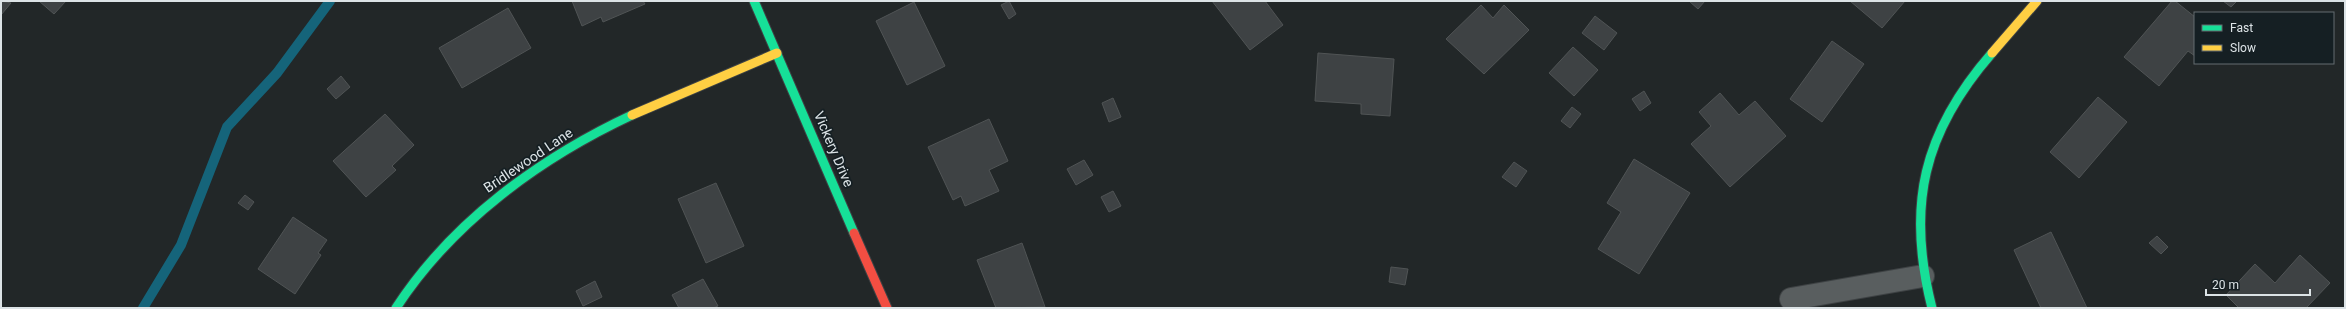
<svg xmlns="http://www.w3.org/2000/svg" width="2346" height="309" font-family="Roboto,sans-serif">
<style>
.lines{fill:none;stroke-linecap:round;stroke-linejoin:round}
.stream{stroke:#15647a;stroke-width:10}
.building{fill:#3e4244;stroke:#505455}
.street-casing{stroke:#3e4244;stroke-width:24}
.fast-casing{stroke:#3e4244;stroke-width:11}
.slow-casing{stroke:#3e4244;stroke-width:11}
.jam-casing{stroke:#3e4244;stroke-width:11}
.street{stroke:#595e5f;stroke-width:22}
.fast{stroke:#16e098;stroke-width:9}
.slow{stroke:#ffcf43;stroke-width:9}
.jam{stroke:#f24e42;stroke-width:9}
.labels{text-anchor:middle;stroke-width:3.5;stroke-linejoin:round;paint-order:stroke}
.street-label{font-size:14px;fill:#dce3e6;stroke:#151f23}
</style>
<rect width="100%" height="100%" fill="#222728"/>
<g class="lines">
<!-- stream -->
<polyline class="stream" points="143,308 181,245 227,127 277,73 330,1"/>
</g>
<!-- building -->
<g class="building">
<polygon points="1,1 11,3 1,15"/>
<polygon points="39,1 66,1 54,14"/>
<polygon points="572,1 643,1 645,4 603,22 601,17 582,26"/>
<polygon points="1009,1 1016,14 1009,19 1001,5"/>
<polygon points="1212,1 1265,1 1283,25 1250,50"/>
<polygon points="1689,1 1705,1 1698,9"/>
<polygon points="1850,1 1905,1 1882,28"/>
<polygon points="2172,1 2175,1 2195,17 2195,56 2188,51 2159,86 2124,57"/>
<polygon points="2223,1 2237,1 2231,7"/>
<polygon points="914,2 945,66 907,85 876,21"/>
<polygon points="1481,5 1493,18 1504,5 1529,30 1484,74 1446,39"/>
<polygon points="508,8 531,48 462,88 439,48"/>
<polygon points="1595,16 1617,33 1604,50 1582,33"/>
<polygon points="1832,41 1864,64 1822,122 1790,99"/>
<polygon points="1573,47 1598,70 1574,96 1549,73"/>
<polygon points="1318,53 1394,59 1390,116 1361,114 1361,104 1315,101"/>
<polygon points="341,76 350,87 336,99 327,89"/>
<polygon points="1644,91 1651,103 1640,111 1632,99"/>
<polygon points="1720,93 1739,115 1755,101 1786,136 1730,187 1691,144 1711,126 1699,112"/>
<polygon points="2098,97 2127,122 2079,178 2050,152"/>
<polygon points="1113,98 1121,117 1109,122 1102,103"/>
<polygon points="1572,107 1581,114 1570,128 1561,121"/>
<polygon points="385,114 414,145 392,166 396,170 366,197 333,161"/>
<polygon points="989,119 1008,161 989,170 999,191 965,206 961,196 953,200 928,147"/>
<polygon points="1634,159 1690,193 1639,274 1598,249 1621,212 1607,203"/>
<polygon points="1084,160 1093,175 1076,185 1067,169"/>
<polygon points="1514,162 1527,171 1516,187 1502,177"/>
<polygon points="716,183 744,246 706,263 678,199"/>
<polygon points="1113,191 1121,206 1109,212 1101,197"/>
<polygon points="245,195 254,202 248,210 238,203"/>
<polygon points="293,217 327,240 318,253 321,255 295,294 258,269"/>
<polygon points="2051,232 2087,308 2041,308 2014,250"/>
<polygon points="2157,236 2168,247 2161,254 2149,243"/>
<polygon points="1022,243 1045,307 996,308 977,260"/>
<polygon points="2300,255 2330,283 2306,308 2239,308 2226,295 2255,264 2275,283"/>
<polygon points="1391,267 1408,269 1405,285 1389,282"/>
<polygon points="703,279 718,306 713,308 679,308 672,295"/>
<polygon points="595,281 602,297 583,306 576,291"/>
</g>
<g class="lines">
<defs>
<polyline id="street" points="1791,299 1923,276"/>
<g id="fast">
<polyline points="754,1 854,233"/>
<path d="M396 308C452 222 540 158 632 115"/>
<path d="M1932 308C1906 206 1923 132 1992 53"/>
</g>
<g id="slow">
<polyline points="1992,53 2037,1"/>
<polyline points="632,115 777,53"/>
</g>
<polyline id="jam" points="854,233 887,308"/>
</defs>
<!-- street casing -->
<use href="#street" class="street-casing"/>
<!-- fast casing -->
<use href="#fast" class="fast-casing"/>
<!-- slow casing -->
<use href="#slow" class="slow-casing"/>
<!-- jam casing -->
<use href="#jam" class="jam-casing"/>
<!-- street -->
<use href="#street" class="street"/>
<!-- fast -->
<use href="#fast" class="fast"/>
<!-- slow -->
<use href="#slow" class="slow"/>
<!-- jam -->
<use href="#jam" class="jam"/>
</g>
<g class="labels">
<!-- street labels -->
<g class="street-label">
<text transform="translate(834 149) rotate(67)" y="5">Vickery Drive</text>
<text transform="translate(528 160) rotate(-34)" y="5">Bridlewood Lane</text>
</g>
</g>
<!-- border -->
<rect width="2346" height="309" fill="none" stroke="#dce3e6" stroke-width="4"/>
<!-- legend -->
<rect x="2194" y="12" width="140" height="52" fill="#151f23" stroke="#656d71"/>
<rect x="2202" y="25" width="20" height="6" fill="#16e098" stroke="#656d71"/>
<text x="2230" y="32" font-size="12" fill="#dce3e6">Fast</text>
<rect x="2202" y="45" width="20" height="6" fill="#ffcf43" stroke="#656d71"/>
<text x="2230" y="52" font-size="12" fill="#dce3e6">Slow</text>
<!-- scale -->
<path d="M2206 289v6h104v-6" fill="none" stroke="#dce3e6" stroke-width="2"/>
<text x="2212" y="289" font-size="12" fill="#dce3e6" stroke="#151f23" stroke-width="3" paint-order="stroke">20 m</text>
</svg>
